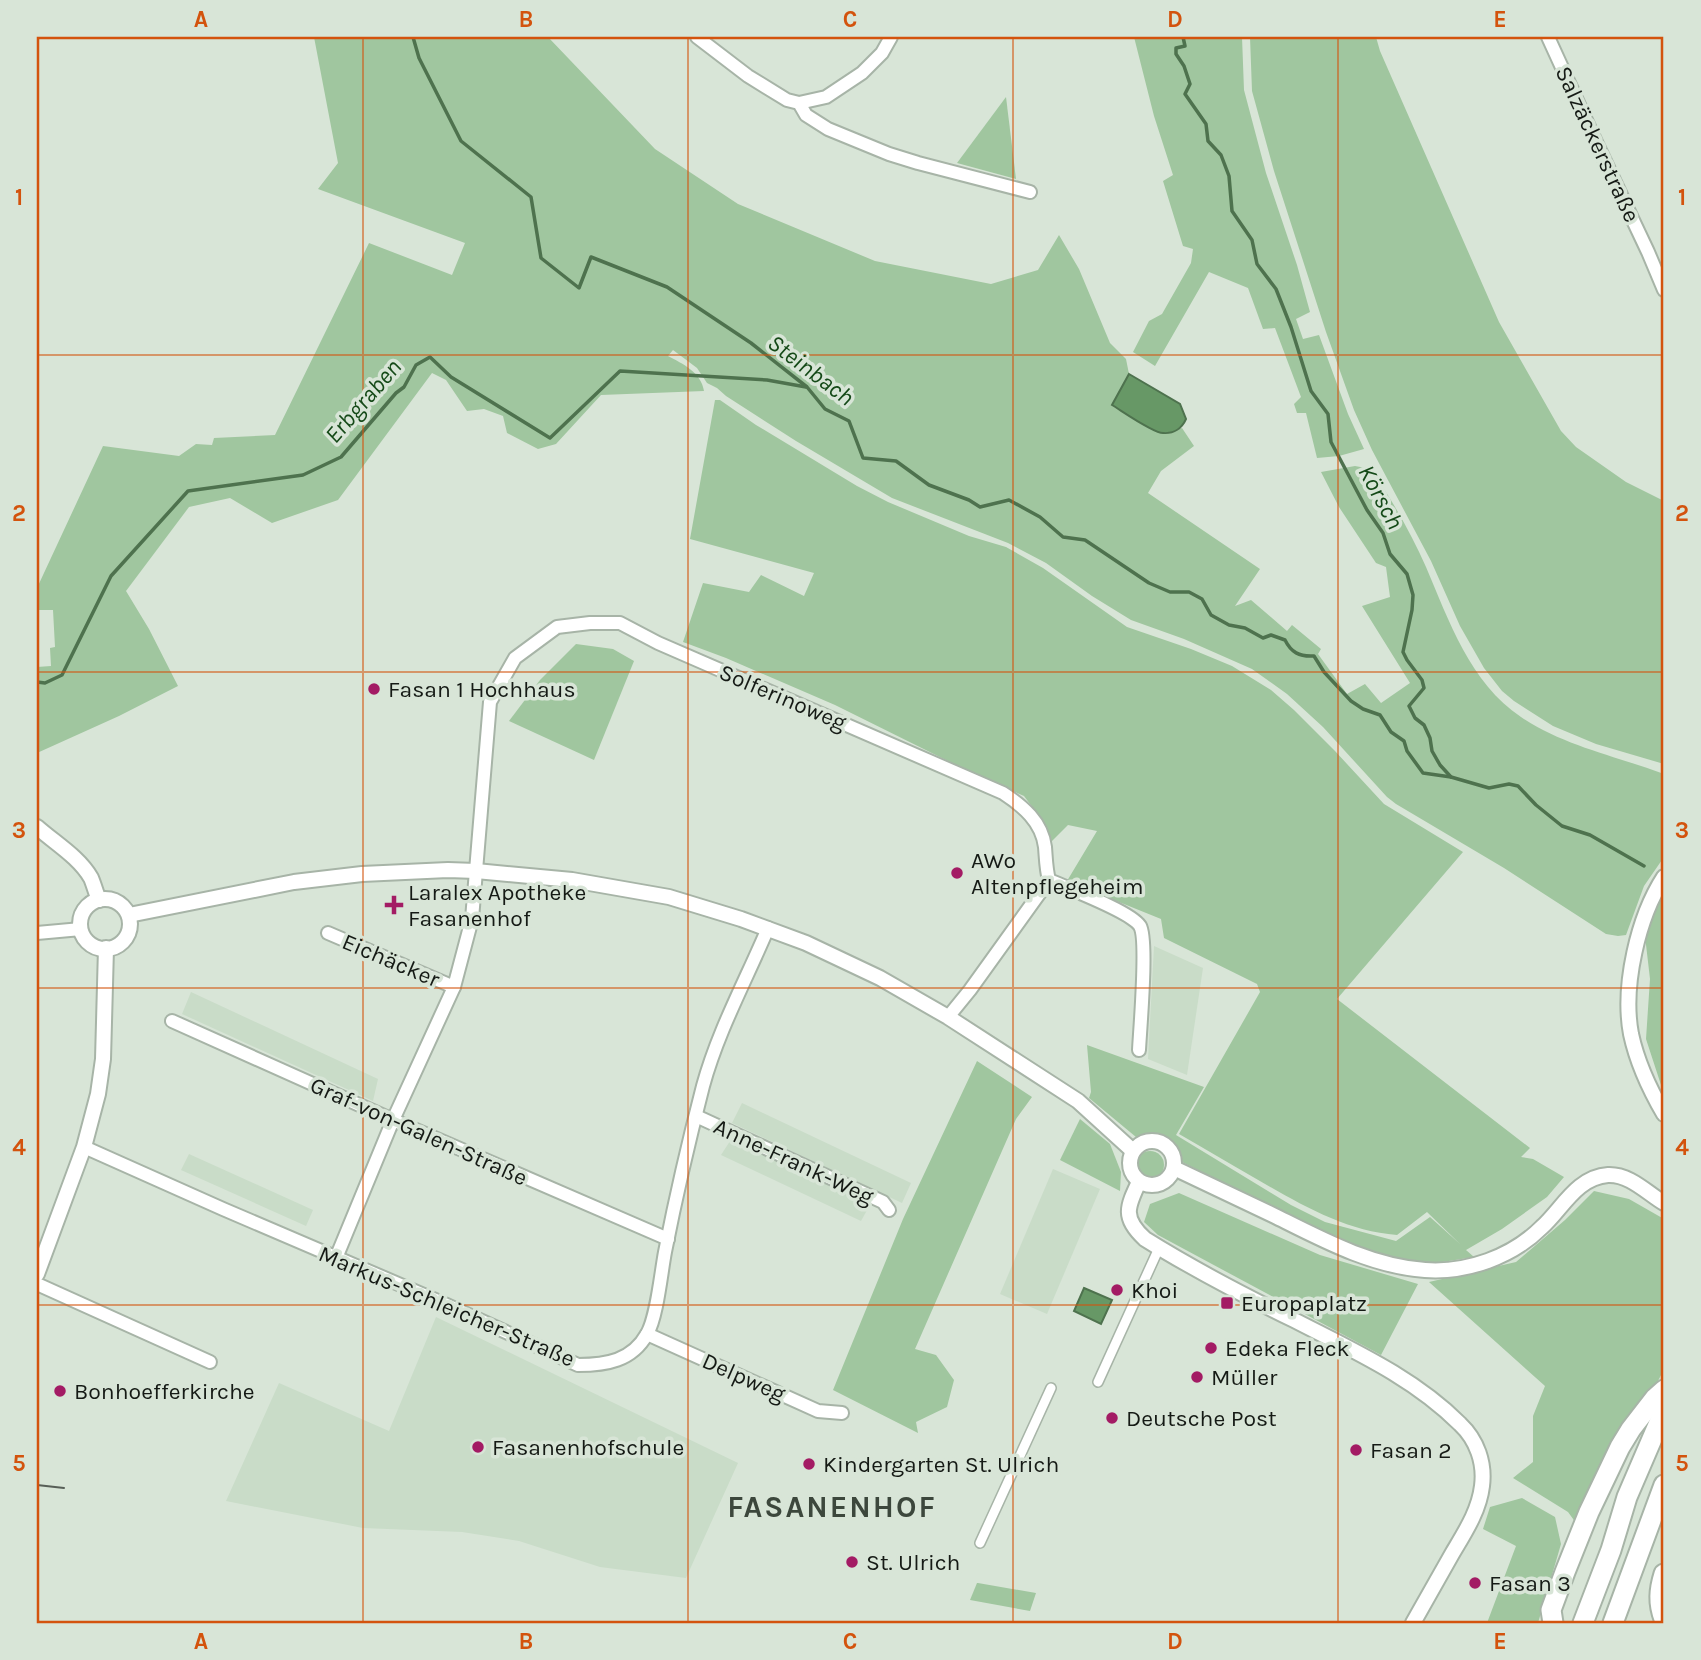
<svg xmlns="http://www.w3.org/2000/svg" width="1701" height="1660" font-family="Karla,sans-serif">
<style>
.built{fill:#c9dcc8}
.green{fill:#a0c69f}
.water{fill:#679866;stroke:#4e724e;stroke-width:2}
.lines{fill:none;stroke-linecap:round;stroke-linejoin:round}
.stream{stroke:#4e724e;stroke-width:3.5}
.pedestrian-casing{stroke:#a7b4a7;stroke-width:12}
.minor-casing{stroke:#a7b4a7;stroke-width:16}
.tertiary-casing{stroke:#a7b4a7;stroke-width:18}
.trunk-casing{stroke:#a7b4a7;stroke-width:23}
.pedestrian{stroke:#fff;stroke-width:9}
.minor{stroke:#fff;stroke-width:12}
.tertiary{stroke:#fff;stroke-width:14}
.trunk{stroke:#fff;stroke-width:19}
.tram{stroke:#575f57;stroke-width:2}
.grid{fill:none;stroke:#d3530d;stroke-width:2;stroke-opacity:0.55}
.poi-dot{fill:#a31b64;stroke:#d8e5d7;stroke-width:2.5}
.labels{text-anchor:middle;stroke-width:7;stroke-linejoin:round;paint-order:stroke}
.street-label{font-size:23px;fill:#151a15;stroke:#d8e5d7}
.poi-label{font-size:23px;fill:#151a15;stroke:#d8e5d7;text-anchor:start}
.water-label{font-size:24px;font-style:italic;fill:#154a18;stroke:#d8e5d7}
.district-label{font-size:30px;font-weight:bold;letter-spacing:2px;fill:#3c473c;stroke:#d8e5d7}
.neatline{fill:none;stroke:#d3530d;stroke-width:2.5}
.grid-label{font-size:23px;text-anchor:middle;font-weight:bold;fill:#d3530d}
</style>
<rect width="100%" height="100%" fill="#d8e5d7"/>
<!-- built -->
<g class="built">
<polygon points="1154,946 1203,968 1187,1075 1148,1059"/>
<polygon points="191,992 378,1079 373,1101 182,1014"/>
<polygon points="742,1103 911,1183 902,1203 732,1123"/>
<polygon points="732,1138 871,1203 861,1221 721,1155"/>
<polygon points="189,1154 313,1210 306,1226 181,1170"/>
<polygon points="1053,1169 1100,1189 1047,1314 1000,1294"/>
<polygon points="436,1317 738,1463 686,1578 600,1567 519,1541 462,1532 363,1528 226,1501 279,1383 389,1431"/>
</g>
<!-- green -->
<g class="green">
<path d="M314 37H548L655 149 738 204 875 261 991 284 1038 270 1059 235 1079 269 1110 343 1126 359 1129 374 1112 405 1172 432 1182 428 1194 446 1161 471 1148 493 1260 569 1235 606 1251 600 1287 631 1292 625 1321 649 1318 654 1347 694 1365 684 1381 703 1410 683 1362 606 1390 597 1386 567 1376 563 1339 507 1321 472 1355 466 1371 469C1392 500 1411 533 1426 567 1449 621 1470 683 1521 717 1564 746 1616 756 1664 774V857L1644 886 1626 935 1618 936 1606 934 1504 868 1396 804 1387 797 1323 727 1287 694 1252 669 1184 639 1131 620 1092 596 1046 563 1008 543 892 498 796 441 726 396 717 388 707 383 697 368 673 350 668 356C683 364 701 372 704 391L601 395 556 444 538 449 507 433 503 416 484 409 467 411 446 380 432 373 338 500 272 523 230 498 189 507 126 591 149 629 178 686 119 716 37 753V667L51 666 50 648 55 647 53 610H37V588L103 446 179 456 196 444 212 445 214 438 275 435 369 243 452 275 465 243 318 189 338 163Z"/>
<polygon points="1134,37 1242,37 1244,90 1266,173 1297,265 1310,312 1296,319 1303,339 1319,335 1348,414 1364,449 1339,456 1317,458 1306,413 1297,413 1294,404 1301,397 1275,328 1263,329 1248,288 1209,272 1155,366 1133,352 1149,321 1162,314 1191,263 1193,249 1183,246 1163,181 1173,175 1154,116"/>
<polygon points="1250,37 1376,37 1380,51 1499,322 1561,431 1576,447 1626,482 1664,501 1664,764 1596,744 1553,726 1514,701 1502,691 1484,668 1460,626 1431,561 1372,450 1354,410 1326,332 1274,171 1252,91"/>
<polygon points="1006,97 1016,179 957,163"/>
<path d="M715 400H720L756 425 857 486 888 502 969 536 1006 547 1043 568 1127 627 1191 649 1232 666 1271 690 1294 710 1335 751 1384 804 1463 852 1337 999 1530 1148 1521 1157 1533 1159 1564 1177 1547 1197 1502 1229 1466 1250 1474 1257 1430 1264 1387 1258 1347 1245 1182 1162 1179 1152 1162 1138 1136 1137 1089 1098 1091 1092 1087 1045 1204 1087 1176 1135 1291 1205 1325 1222 1396 1241 1430 1217 1460 1244 1427 1212 1397 1235C1344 1231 1298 1203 1253 1177 1228 1163 1204 1148 1179 1134L1260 992 1257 984 1164 938 1161 919 1067 881 1097 831 1068 825 1051 842 1039 816 1024 796 962 768 835 705 726 658 683 642 703 583 749 592 761 575 804 596 814 573 690 539Z"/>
<polygon points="576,644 613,649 634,661 594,760 509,721 540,680"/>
<polygon points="1664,889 1664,1085 1661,1085 1646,1039 1650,979 1645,936 1651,918"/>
<polygon points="977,1061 1032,1097 1016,1119 915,1349 936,1355 954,1380 947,1407 916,1422 918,1433 833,1390 903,1219"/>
<polygon points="1080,1119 1110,1144 1121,1172 1120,1191 1060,1160"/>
<circle cx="1150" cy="1165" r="14"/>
<polygon points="1594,1191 1629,1199 1664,1219 1664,1369 1658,1381 1615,1443 1576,1523 1568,1512 1513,1478 1533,1462 1533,1416 1545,1386 1429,1282 1516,1262 1565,1220"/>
<polygon points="1179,1193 1320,1255 1418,1284 1381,1355 1158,1235 1144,1222 1150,1204"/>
<polygon points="1522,1498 1555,1517 1561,1544 1538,1623 1487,1623 1516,1546 1483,1529 1490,1507"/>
<polygon points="977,1583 978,1583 1036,1593 1030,1611 970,1600"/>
</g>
<!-- water -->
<g class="water">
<path d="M1129 374 1180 404 1186 419C1182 428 1174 434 1163 433 1153 433 1122 411 1112 405Z"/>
<polygon points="1084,1288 1112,1300 1101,1324 1074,1311"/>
</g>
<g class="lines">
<!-- stream -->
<g class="stream">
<path d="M413 37 419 58 461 141 531 197 541 258 579 288 591 257 667 287 751 343 807 387 825 409 849 421 863 458 896 461 929 485 969 500 980 507 1009 500 1040 517 1063 537 1085 540 1149 583 1170 592H1189L1202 599 1211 615 1229 625 1245 628 1263 638 1271 635 1285 640C1291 652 1299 657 1314 656L1324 672 1351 701 1363 709 1380 715 1391 732 1404 741 1407 751 1423 773 1451 777"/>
<polyline points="1183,37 1185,46 1176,48 1176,54 1184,66 1190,84 1185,94 1206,124 1208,141 1221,155 1229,176 1232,211 1252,240 1257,264 1276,289 1291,327 1311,391 1328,414 1331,442 1367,510 1383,533 1390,554 1407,574 1413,595 1412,610 1403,652 1407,660 1422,680 1424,688 1409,706 1415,718 1424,725 1430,738 1432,751 1440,765 1451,777 1489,788 1509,784 1518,786 1536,805 1562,826 1590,835 1644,866"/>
<polyline points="37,682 45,683 62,675 111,576 188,491 303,475 341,457 396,393 404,387 416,365 430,357 451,377 550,438 620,371 767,380 806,387"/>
</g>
<defs>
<g id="pedestrian">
<polyline points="1098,1382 1159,1248"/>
<polyline points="980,1543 1051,1388"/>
</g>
<g id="minor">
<polyline points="697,37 748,76 787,100 799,103 806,115 828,129 889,154 918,163 1030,192"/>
<polyline points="1548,37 1596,142 1648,252 1664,290"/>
<polyline points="799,103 826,97 862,73 882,53 891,37"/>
<path d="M1049 880C1067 888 1130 911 1140 926 1148 940 1140 1029 1139 1050"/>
<polyline points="37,933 81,929"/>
<polyline points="328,933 454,987"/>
<polyline points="172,1021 393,1120 668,1239"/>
<polyline points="696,1116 883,1202 889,1210"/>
<path d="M84 1147 223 1209 438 1301 578 1365C606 1365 632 1361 647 1334 657 1317 661 1273 665 1252 676 1196 689 1140 703 1086 718 1031 746 980 768 928"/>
<path d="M336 1258 393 1120 454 987 472 919 490 702 515 658 557 627 590 623H620L658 643 1003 793C1023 806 1042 822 1045 847 1046 859 1046 869 1049 880L970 990 948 1017"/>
<polyline points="37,1284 210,1362"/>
<polyline points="647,1334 818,1411 842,1413"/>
</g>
<g id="tertiary">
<path d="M37 827C55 843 79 857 91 878 94 885 96 893 99 900"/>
<path d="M1664 877C1638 917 1622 986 1631 1034 1637 1062 1650 1090 1664 1114"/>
<circle cx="105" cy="924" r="25"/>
<polyline points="129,915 294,882 362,874 448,870 476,871 572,880 669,897 741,919 806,943 880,978 948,1017 1078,1101 1133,1151"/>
<circle cx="1152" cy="1163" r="22"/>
<path d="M1174 1168C1208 1184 1242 1200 1275 1216 1323 1240 1371 1266 1425 1270 1467 1273 1512 1257 1542 1227 1562 1209 1577 1177 1608 1175 1630 1174 1647 1193 1664 1203"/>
<path d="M1139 1182C1127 1207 1122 1218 1145 1239 1193 1269 1243 1295 1294 1320 1352 1350 1413 1377 1460 1424 1477 1440 1485 1463 1482 1486 1479 1511 1465 1532 1452 1554 1439 1577 1426 1600 1413 1623"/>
<polyline points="37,1274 84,1147 98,1094 103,1059 106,948"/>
</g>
<g id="trunk">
<path d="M1664 1574C1659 1590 1658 1603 1664 1619"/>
<polyline points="1553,1623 1551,1610 1565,1572 1589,1512 1620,1447 1631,1429 1655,1398 1664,1390"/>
<polyline points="1583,1623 1611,1550 1627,1497 1664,1411"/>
<polyline points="1613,1623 1664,1485"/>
</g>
</defs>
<!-- pedestrian casing -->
<use href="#pedestrian" class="pedestrian-casing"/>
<!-- minor casing -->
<use href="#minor" class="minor-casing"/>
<!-- tertiary casing -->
<use href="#tertiary" class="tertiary-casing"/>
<!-- trunk casing -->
<use href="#trunk" class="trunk-casing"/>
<!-- pedestrian -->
<use href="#pedestrian" class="pedestrian"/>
<!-- minor -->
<use href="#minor" class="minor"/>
<!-- tertiary -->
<use href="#tertiary" class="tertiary"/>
<!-- trunk -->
<use href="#trunk" class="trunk"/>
<!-- tram -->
<polyline class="tram" points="37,1485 64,1488"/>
</g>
<!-- grid -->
<path class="grid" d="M363 37V1623M688 37V1623M1013 37V1623M1338 37V1623M37 355H1664M37 672H1664M37 988H1664M37 1305H1664"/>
<!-- markers -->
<g class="poi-dot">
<circle cx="374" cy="689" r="7"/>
<circle cx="957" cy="873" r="7"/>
<path d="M390.5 894.5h7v7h7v7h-7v7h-7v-7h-7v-7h7z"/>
<circle cx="1117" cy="1290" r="7"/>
<rect x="1220" y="1296" width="14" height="14" rx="3.5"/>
<circle cx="1211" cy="1348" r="7"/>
<circle cx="1197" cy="1377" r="7"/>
<circle cx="60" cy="1391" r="7"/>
<circle cx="1112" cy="1418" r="7"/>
<circle cx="478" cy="1447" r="7"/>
<circle cx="1356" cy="1450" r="7"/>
<circle cx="809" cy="1464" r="7"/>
<circle cx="852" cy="1562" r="7"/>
<circle cx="1475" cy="1583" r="7"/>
</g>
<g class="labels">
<!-- street labels -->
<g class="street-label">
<text transform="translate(1598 144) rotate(65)" y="8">Salzäckerstraße</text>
<text transform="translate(783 697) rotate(23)" y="8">Solferinoweg</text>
<text transform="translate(391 960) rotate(23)" y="8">Eichäcker</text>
<text transform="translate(419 1131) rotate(24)" y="8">Graf-von-Galen-Straße</text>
<text transform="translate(794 1161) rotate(25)" y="8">Anne-Frank-Weg</text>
<text transform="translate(447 1306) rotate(23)" y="8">Markus-Schleicher-Straße</text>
<text transform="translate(744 1377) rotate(24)" y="8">Delpweg</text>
</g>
<!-- poi labels -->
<g class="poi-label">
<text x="388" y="697">Fasan 1 Hochhaus</text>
<text x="971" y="868">AWo<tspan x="971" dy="26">Altenpflegeheim</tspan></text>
<text x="408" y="900">Laralex Apotheke<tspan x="408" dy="26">Fasanenhof</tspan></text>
<text x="1131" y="1298">Khoi</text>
<text x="1241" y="1311">Europaplatz</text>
<text x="1225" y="1356">Edeka Fleck</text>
<text x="1211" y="1385">Müller</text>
<text x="74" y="1399">Bonhoefferkirche</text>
<text x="1126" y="1426">Deutsche Post</text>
<text x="492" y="1455">Fasanenhofschule</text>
<text x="1370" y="1458">Fasan 2</text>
<text x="823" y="1472">Kindergarten St. Ulrich</text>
<text x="866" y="1570">St. Ulrich</text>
<text x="1489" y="1591">Fasan 3</text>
</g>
<!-- water labels -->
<g class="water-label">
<text transform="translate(811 370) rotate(37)" y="8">Steinbach</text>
<text transform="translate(363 401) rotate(-49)" y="8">Erbgraben</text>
<text transform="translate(1381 497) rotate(62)" y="8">Körsch</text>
</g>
<!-- district labels -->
<g class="district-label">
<text x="832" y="1517">FASANENHOF</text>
</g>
</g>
<!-- border -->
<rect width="1701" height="1660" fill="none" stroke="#d8e5d7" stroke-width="77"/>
<rect x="38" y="38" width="1624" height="1584" class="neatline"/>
<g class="grid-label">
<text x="201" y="27">A</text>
<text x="526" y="27">B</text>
<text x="850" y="27">C</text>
<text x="1175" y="27">D</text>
<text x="1500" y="27">E</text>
<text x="19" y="205">1</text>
<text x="1682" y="205">1</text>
<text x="19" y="521">2</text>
<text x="1682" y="521">2</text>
<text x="19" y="838">3</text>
<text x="1682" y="838">3</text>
<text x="19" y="1155">4</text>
<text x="1682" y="1155">4</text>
<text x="19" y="1471">5</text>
<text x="1682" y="1471">5</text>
<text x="201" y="1649">A</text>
<text x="526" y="1649">B</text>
<text x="850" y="1649">C</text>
<text x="1175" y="1649">D</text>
<text x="1500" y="1649">E</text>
</g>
</svg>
